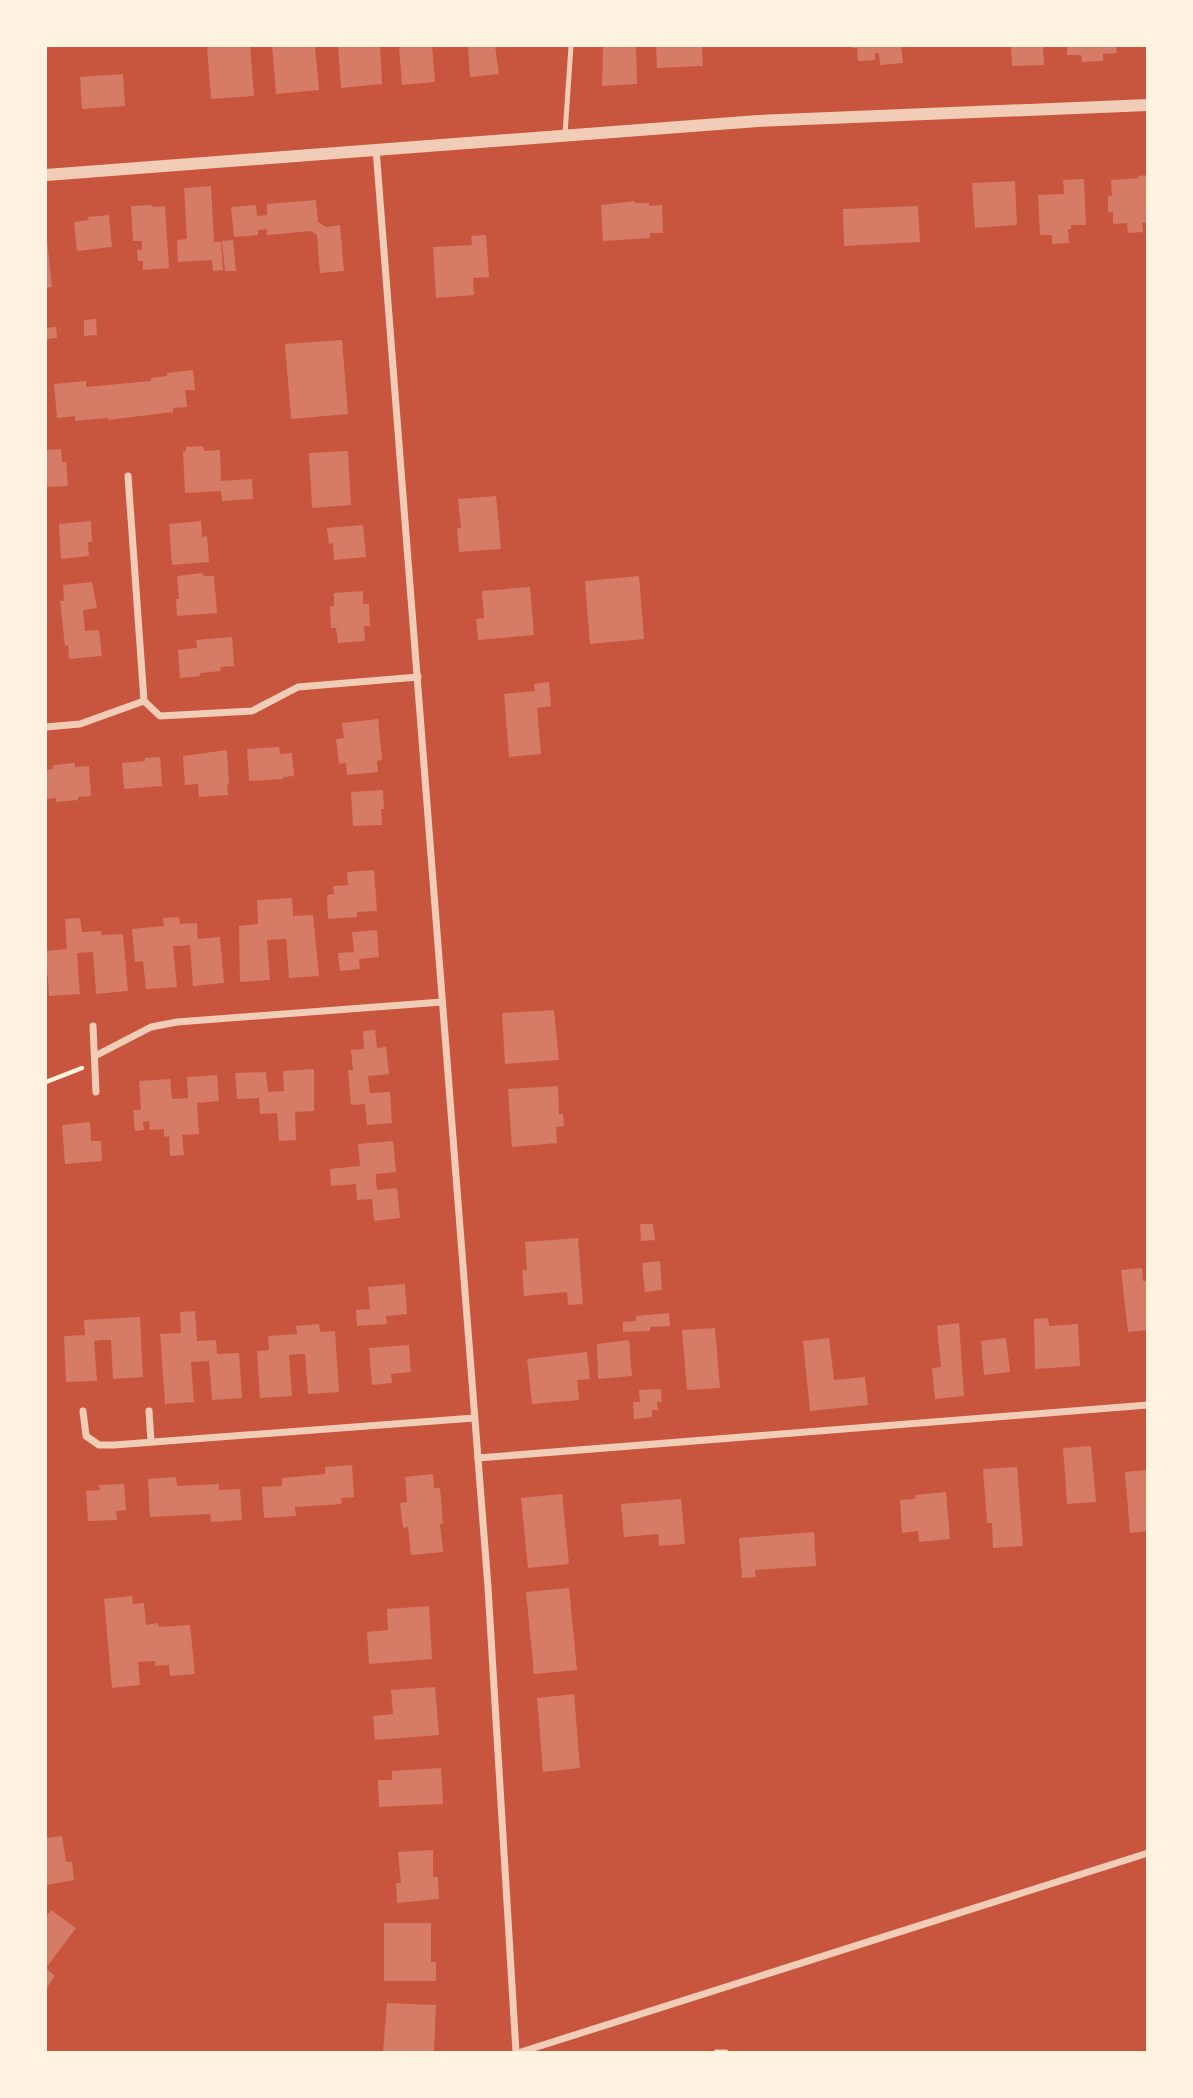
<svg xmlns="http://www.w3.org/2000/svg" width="1193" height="2098" font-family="Roboto,sans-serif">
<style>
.building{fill:#d67c66}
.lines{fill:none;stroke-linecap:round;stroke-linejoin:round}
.path{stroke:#fff3e0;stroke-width:4.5}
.service{stroke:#f1ccb7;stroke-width:5}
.minor{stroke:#f1ccb7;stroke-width:7}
.tertiary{stroke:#f1ccb7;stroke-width:12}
</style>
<rect width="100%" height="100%" fill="#c8553d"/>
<!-- building -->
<g class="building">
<polygon points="207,46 250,46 254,96 211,99"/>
<polygon points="272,46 315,46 319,90 276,94"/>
<polygon points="338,46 380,46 382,84 341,88"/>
<polygon points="399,46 432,46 435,82 402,85"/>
<polygon points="468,46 495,46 499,74 470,77"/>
<polygon points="603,46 636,46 637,84 602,86"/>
<polygon points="656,46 702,46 703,66 657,68"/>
<polygon points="853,46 901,46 903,63 880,65 879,53 875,53 875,60 858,61 857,48 853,48"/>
<polygon points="1011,46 1043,46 1044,65 1012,66"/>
<polygon points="1067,46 1116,46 1117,53 1103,54 1103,61 1082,62 1081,55 1067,55"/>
<polygon points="123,74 125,106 82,109 80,77"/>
<polygon points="1148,175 1148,222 1142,223 1143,232 1128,233 1127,223 1113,224 1113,212 1108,212 1108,196 1112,196 1111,180 1139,178 1138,176"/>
<polygon points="1084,179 1086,225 1071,225 1071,229 1068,229 1069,243 1052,244 1052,235 1040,235 1038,195 1064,194 1063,180"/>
<polygon points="1015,181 1017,225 975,228 972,183"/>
<polygon points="211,186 214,242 221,242 223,270 213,271 212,260 178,262 177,240 187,239 184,188"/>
<polygon points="316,200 318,222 326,227 340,225 344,271 320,273 317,235 311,231 267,235 267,229 258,230 258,235 234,237 231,207 256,205 257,216 267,215 267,204"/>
<polygon points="635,201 635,203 649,203 649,206 662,205 663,233 650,233 650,238 603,241 601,205"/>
<polygon points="152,205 152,207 165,206 169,268 143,270 143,261 138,261 137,250 142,250 142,241 133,241 131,206"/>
<polygon points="918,206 920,242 844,246 843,209"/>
<polygon points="109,215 112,247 77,251 74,222 89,220 88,217"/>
<polygon points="486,235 489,277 473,278 474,295 436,298 433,247 472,245 471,236"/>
<polygon points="47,240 52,287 46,288 46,241"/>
<polygon points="233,240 236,271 225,271 222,241"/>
<polygon points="96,319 97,335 84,336 84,320"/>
<polygon points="56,327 57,338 46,339 46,328"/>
<polygon points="342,340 348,414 291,419 285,344"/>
<polygon points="193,370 195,390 185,390 187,407 173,408 173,412 108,420 108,418 75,421 75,416 57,418 54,384 86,381 86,387 151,381 151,378 167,376 167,373"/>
<polygon points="203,446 204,451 220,450 221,481 252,479 253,499 222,501 221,491 185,493 183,452 186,451 186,447"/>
<polygon points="61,449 62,462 66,462 68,486 46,487 46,450"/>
<polygon points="348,451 351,505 312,508 309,453"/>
<polygon points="496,496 501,549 459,552 457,528 461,528 458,499"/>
<polygon points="91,521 92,542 88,542 89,556 61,559 59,524"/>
<polygon points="201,521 202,537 207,536 209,562 172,565 169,524"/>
<polygon points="363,525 366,557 334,560 333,543 329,544 327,528"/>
<polygon points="203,573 203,576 214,576 217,613 177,616 176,599 179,599 177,576"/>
<polygon points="639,576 644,639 590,644 585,581"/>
<polygon points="92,582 97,608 83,610 85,631 99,630 102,656 69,659 68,645 65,646 60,601 64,601 63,585"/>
<polygon points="530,587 534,635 478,640 476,619 484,618 482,591"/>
<polygon points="363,591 363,604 369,604 370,626 364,626 365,641 338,643 336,628 331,628 330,606 334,606 334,593"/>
<polygon points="232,637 234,666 220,667 221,671 200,673 200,676 180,678 178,650 197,648 196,640"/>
<polygon points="549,682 551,706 537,708 541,754 509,757 504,694 535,691 534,684"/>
<polygon points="378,719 382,760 377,761 378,772 347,775 346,763 339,764 336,739 344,738 342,723"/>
<polygon points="279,747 280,754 292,753 294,776 283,777 283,779 249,781 247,749"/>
<polygon points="227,750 229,784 227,785 228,795 199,797 198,784 185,785 183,756"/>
<polygon points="160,757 162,786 124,789 122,763 145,761 145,758"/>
<polygon points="75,763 75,767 89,766 91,796 78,797 78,800 56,802 56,798 46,799 46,770 53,769 53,765"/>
<polygon points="383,790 384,809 381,809 382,825 353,826 351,792"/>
<polygon points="374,870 377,911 357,912 357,917 328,919 327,895 334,894 333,886 348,885 347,872"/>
<polygon points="292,898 293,916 313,915 319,976 289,978 286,939 267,940 270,980 240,982 239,926 258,924 257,900"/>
<polygon points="179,917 180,924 197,923 198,939 220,937 224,983 193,986 190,945 182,946 173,946 177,987 146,989 143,961 135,962 132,929 164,926 163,918"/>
<polygon points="80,918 82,932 101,931 102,935 123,934 128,991 96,994 93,952 77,953 80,994 49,996 46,951 67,949 65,919"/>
<polygon points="377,930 379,957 359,959 360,969 340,971 338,953 354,952 352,932"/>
<polygon points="554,1010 559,1060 505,1064 502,1013"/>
<polygon points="375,1030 377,1048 386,1047 389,1074 368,1076 370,1093 390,1092 392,1123 367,1125 365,1104 351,1105 348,1070 353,1070 351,1050 364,1049 363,1031"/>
<polygon points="314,1069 314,1111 295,1112 296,1140 279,1141 277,1113 260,1114 259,1098 237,1099 235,1073 266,1072 268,1092 284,1091 283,1071"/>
<polygon points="217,1075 219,1101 197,1103 199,1134 182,1135 184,1155 170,1156 169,1136 164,1137 164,1129 150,1130 149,1121 143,1122 144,1130 135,1131 133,1110 141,1110 139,1081 170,1079 172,1099 188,1098 187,1077"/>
<polygon points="558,1086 559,1114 563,1114 564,1126 556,1127 557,1143 512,1147 508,1089"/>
<polygon points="90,1122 91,1141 101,1141 102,1161 65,1164 62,1125"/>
<polygon points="393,1141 396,1172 376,1174 376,1182 377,1190 397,1188 400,1218 374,1221 372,1199 357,1200 356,1184 331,1186 330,1169 360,1166 358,1144"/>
<polygon points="640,1224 653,1224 655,1240 641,1241"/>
<polygon points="578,1238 583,1304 568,1305 567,1292 524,1296 522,1270 527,1270 525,1242"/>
<polygon points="660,1261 662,1290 645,1292 642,1263"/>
<polygon points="1142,1268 1143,1281 1148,1281 1148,1330 1128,1332 1121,1270"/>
<polygon points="405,1284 407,1314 386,1316 387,1324 357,1326 356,1310 370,1309 368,1287"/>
<polygon points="195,1311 197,1341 216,1340 217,1354 239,1353 242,1398 212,1400 209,1361 191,1362 194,1402 165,1404 160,1334 181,1333 180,1312"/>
<polygon points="669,1313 670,1326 650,1327 650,1331 623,1332 623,1322 636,1321 636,1316"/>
<polygon points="140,1317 143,1377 113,1379 111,1340 102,1340 94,1341 97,1381 66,1382 64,1336 85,1335 84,1320"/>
<polygon points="1048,1318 1049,1326 1078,1324 1080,1366 1035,1369 1034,1319"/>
<polygon points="959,1323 964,1396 935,1399 932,1368 941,1367 937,1326"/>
<polygon points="319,1324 320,1332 335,1331 339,1392 308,1394 305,1354 298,1354 289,1355 292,1396 260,1398 257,1351 269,1350 268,1336 297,1334 296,1326"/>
<polygon points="715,1328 720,1388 687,1390 682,1330"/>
<polygon points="829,1338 834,1380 865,1377 868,1405 810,1411 803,1341"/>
<polygon points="1006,1338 1010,1372 984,1375 981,1341"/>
<polygon points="629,1340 632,1376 598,1379 597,1344"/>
<polygon points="409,1345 411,1372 391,1374 392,1383 372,1385 369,1348"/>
<polygon points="587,1352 590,1379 577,1380 579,1400 532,1404 527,1359"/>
<polygon points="661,1389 662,1402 657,1402 658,1410 652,1410 652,1417 634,1419 633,1402 640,1402 639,1390"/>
<polygon points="1091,1446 1096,1502 1067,1504 1063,1448"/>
<polygon points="352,1465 354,1497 341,1498 342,1504 295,1507 296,1516 264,1518 262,1487 282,1486 282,1478 325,1474 325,1467"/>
<polygon points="1017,1467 1023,1546 993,1548 992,1523 987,1523 983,1469"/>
<polygon points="1147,1470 1148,1531 1130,1533 1125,1472"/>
<polygon points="433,1474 434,1488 440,1488 443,1524 440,1524 443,1552 411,1555 408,1527 403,1528 400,1503 407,1502 405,1477"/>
<polygon points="176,1477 177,1486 219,1484 219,1490 240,1489 242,1520 211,1522 210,1514 150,1517 148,1479"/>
<polygon points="124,1484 126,1510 116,1511 117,1520 88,1521 86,1491 100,1490 99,1485"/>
<polygon points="946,1492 950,1539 919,1542 918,1531 902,1533 900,1500 915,1499 915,1495"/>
<polygon points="562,1494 569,1564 528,1568 521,1498"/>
<polygon points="681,1499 685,1544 659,1546 658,1534 624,1537 621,1504"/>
<polygon points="814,1532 816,1566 755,1570 756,1577 742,1578 739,1538"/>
<polygon points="569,1588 577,1670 534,1674 526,1592"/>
<polygon points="132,1596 133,1604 144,1603 146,1625 158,1623 159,1627 190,1625 195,1674 170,1676 169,1665 155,1666 155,1661 138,1662 140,1685 112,1688 104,1599"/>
<polygon points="429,1606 432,1659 369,1664 367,1632 388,1630 387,1609"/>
<polygon points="435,1687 439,1735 375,1740 373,1716 393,1714 391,1690"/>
<polygon points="574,1694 580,1768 543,1772 537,1698"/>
<polygon points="441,1768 443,1804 379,1807 378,1780 392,1780 392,1771"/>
<polygon points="62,1836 66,1862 72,1862 74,1880 46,1885 46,1838"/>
<polygon points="433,1850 433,1877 438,1877 439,1899 397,1903 396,1883 401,1883 398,1852"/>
<polygon points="51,1910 76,1928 46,1968 46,1917"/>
<polygon points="384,1923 431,1923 431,1962 436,1962 436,1981 384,1981"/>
<polygon points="46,1968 55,1976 46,1989"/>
<polygon points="387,2003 436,2005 434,2052 383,2052"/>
</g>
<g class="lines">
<!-- path -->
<polyline class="path" points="46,1082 82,1068"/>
<!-- service -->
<g class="service">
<polyline points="565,134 571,46"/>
<polyline points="716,2052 726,2052"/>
</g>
<!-- minor -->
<g class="minor">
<polyline points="376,149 488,1587 516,2052"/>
<polyline points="128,476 144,701"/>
<polyline points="46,727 80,724 144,701 160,716 252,711 298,687 418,677"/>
<polyline points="93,1026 96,1092"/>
<polyline points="95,1056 151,1027 177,1022 442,1002"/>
<polyline points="83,1411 86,1436 99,1445 114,1445 474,1418"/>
<polyline points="149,1411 151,1442"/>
<polyline points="478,1458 1148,1405"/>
<polyline points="521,2052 1148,1853"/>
</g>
<!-- tertiary -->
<polyline class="tertiary" points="46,175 758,121 1148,105"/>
</g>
<!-- border -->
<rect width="1193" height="2098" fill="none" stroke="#fff3e0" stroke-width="94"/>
</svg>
